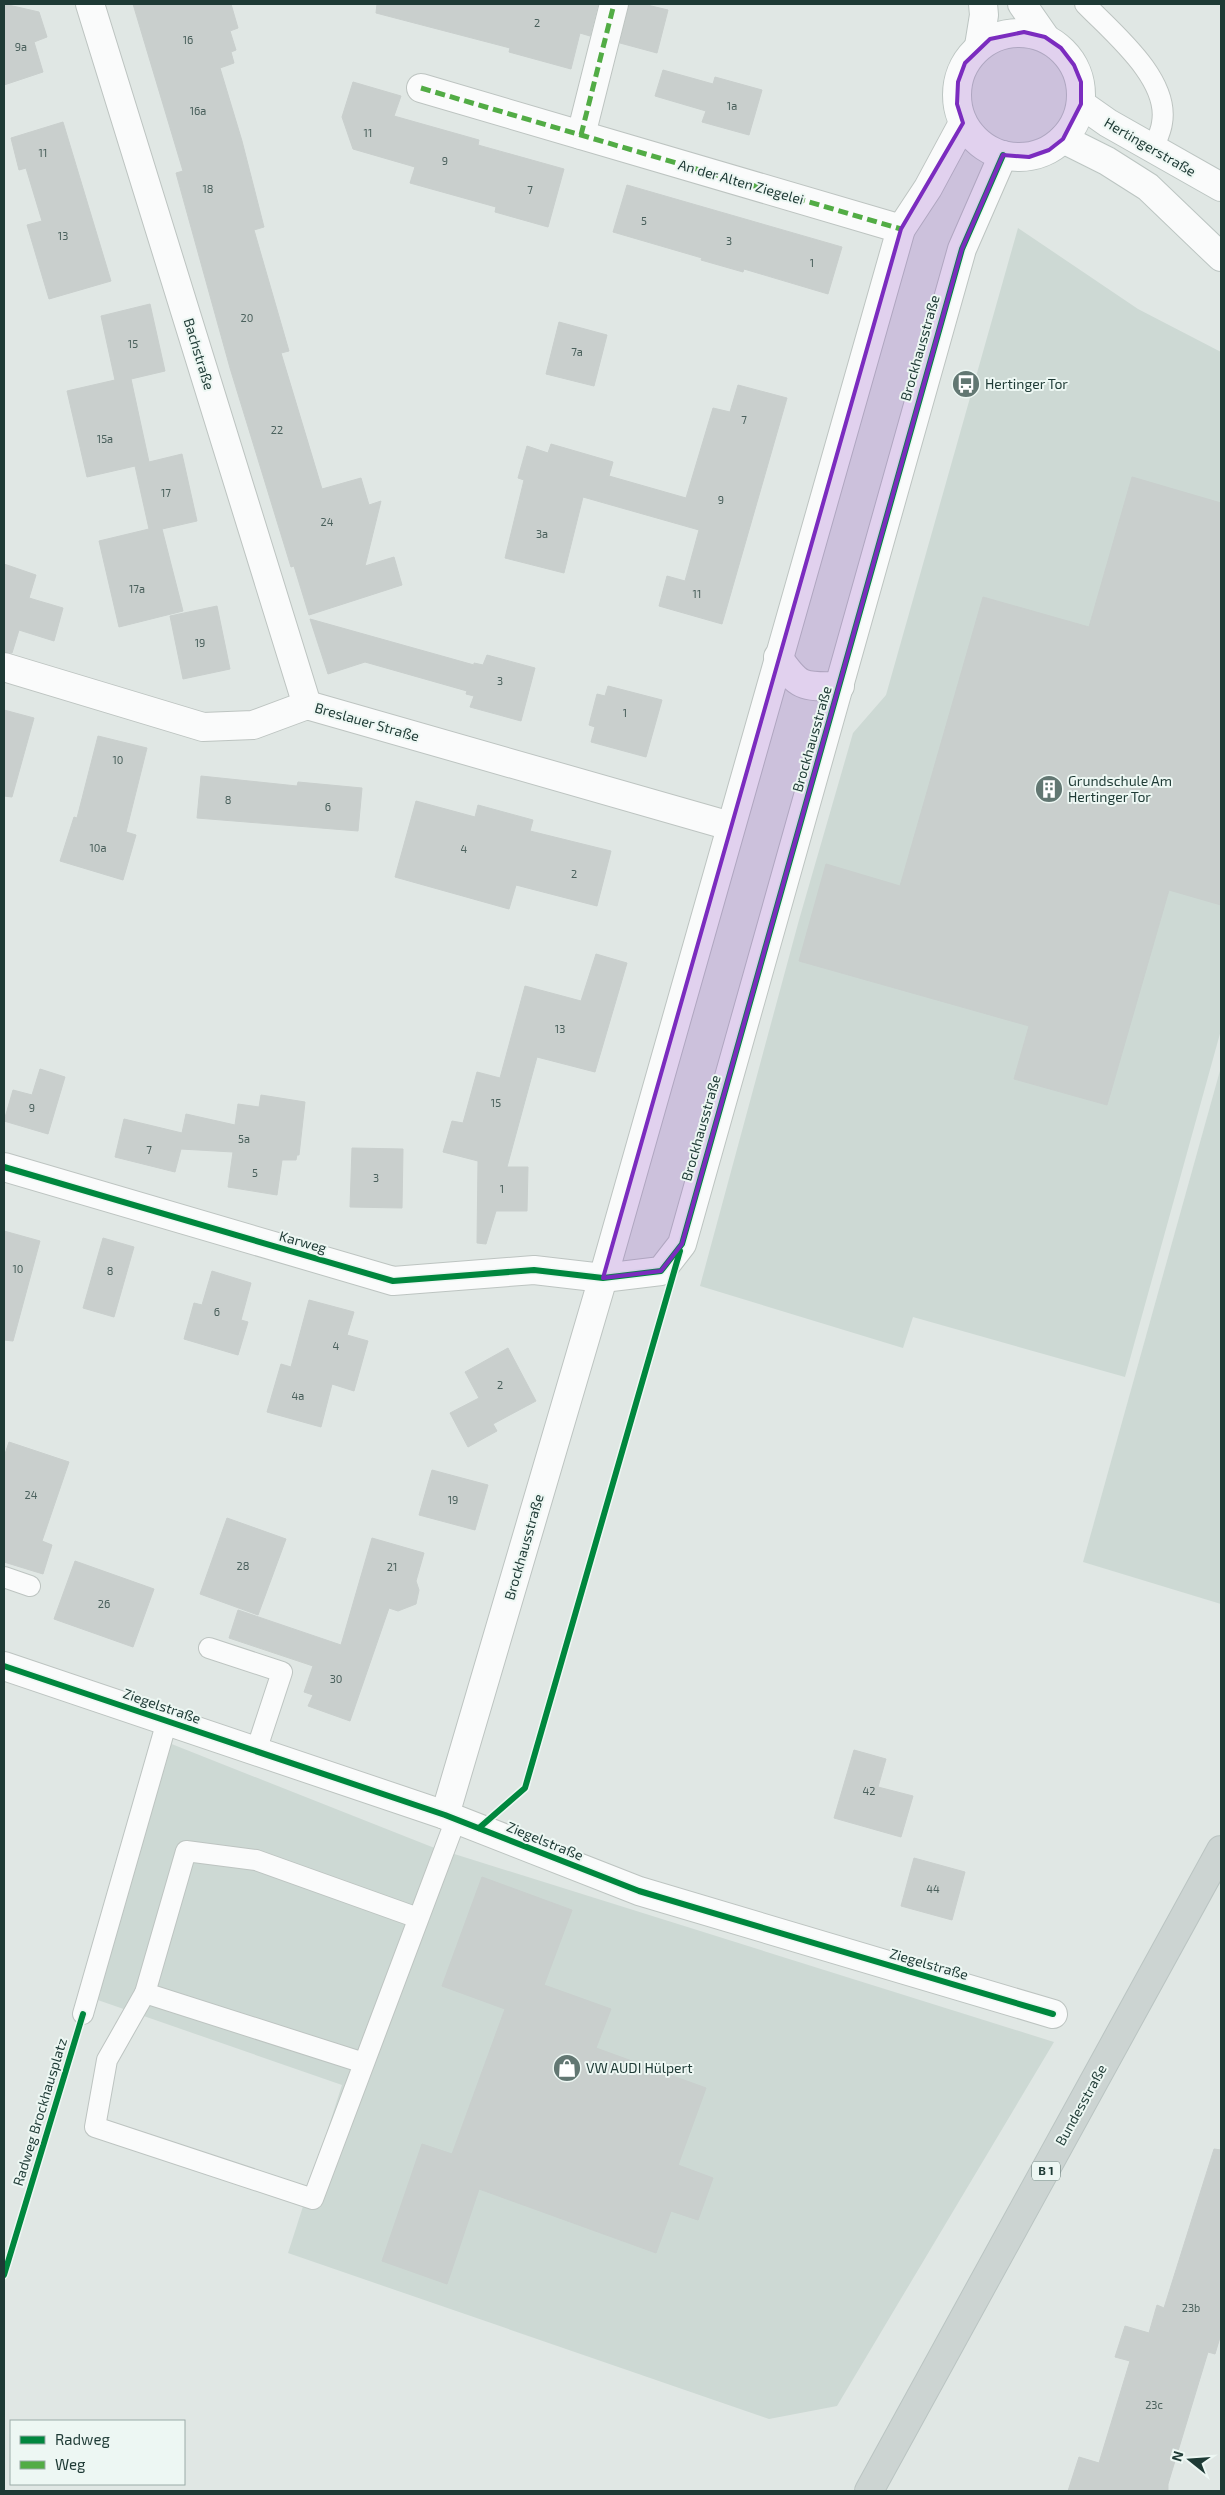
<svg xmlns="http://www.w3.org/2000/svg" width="1225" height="2495" font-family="'Exo 2',sans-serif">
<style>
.built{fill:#cdd9d4}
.building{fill:#c9cfcd;stroke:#c9cfcd}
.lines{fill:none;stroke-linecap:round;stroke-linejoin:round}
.lane-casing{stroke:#bdc4c1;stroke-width:22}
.street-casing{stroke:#bdc4c1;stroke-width:30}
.secondary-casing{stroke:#bcc5c2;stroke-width:30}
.primary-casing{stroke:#bac4c2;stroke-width:30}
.lane{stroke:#fafbfb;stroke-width:20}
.street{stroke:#fafbfb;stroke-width:28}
.secondary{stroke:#fafbfb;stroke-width:28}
.primary{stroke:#ccd4d2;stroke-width:28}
.quiet{stroke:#52ac45;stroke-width:5;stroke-dasharray:10 5;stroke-linecap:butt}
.cycleway-casing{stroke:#edf7f3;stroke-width:9}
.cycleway{stroke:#00873e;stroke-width:6}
.marked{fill:#7b2cbf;fill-opacity:0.2;stroke:#7b2cbf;stroke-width:4;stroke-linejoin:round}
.labels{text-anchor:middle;stroke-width:4;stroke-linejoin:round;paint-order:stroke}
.number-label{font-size:11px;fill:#4a605c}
.shield{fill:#edf7f3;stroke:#5c736e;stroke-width:1}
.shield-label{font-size:12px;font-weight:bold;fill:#1e3a35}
.street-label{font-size:14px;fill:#1e3a35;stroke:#edf7f3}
.poi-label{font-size:14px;fill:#1e3a35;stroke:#edf7f3;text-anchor:start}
</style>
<rect width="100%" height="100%" fill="#e0e7e4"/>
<!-- built -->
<g class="built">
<polygon points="1018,228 1138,309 1221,352 1221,1030 1125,1377 913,1317 903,1348 700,1286 799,920 853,733 886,695"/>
<polygon points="1221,1067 1221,1604 1083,1562"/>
<polygon points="164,1741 432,1847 1054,2042 837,2406 769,2419 288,2253 342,2085 92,1998"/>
</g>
<!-- building -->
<g class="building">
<polygon points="4,4 39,12 47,37 34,42 43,72 4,85"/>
<polygon points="133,4 231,4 238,28 230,31 236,50 231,52 234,63 220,68 242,141 264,227 254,230 289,351 281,353 322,489 361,478 369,505 381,501 365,566 394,557 402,585 309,615 294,566 291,567 230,368 176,173 183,171"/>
<polygon points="377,4 598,4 590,36 580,33 571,69 509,52 510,48 376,13"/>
<polygon points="629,4 643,4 668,10 657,53 620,43"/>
<polygon points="663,70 713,84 715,77 762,90 749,135 702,122 706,111 655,96"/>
<polygon points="353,82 401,96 394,116 479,140 478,145 564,169 548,227 495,212 496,207 410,183 415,167 353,149 342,117"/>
<polygon points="63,122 111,281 49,299 27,225 42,221 26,168 19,170 11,138"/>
<polygon points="627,185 842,247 828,294 744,269 743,272 701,260 702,258 613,232"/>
<polygon points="150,304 165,371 131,379 149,462 182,454 197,521 162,529 183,611 119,627 99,541 149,529 135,466 87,477 67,391 115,380 101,316"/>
<polygon points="559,322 607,335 594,386 546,374"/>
<polygon points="738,385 787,398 722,624 659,606 667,576 685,581 699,530 583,497 564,573 505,558 524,480 518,478 527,446 548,453 551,444 613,462 609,476 686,498 713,408 730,412"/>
<polygon points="1132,477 1221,503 1221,905 1169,890 1107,1105 1014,1079 1029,1026 799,961 826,864 900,886 983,597 1089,627"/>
<polygon points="4,564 36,575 29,598 63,608 54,641 19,630 12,653 4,652"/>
<polygon points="217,606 230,669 183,679 170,616"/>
<polygon points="310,619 474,665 474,663 483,665 487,655 535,668 521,721 470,707 474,696 466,694 467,691 365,662 328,674"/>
<polygon points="608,686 662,700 646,757 591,742 595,727 589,725 597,694 605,696"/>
<polygon points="4,710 34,718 12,797 4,796"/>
<polygon points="98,736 147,748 126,832 136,835 123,880 60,861 74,817 77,818"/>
<polygon points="201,776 297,786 298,782 362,788 358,831 197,818"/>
<polygon points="416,801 475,817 478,805 533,820 530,831 611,851 597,906 516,885 509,909 395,877"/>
<polygon points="596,954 627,963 595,1072 537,1057 507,1167 528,1167 527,1211 496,1211 486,1244 477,1243 478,1161 443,1152 452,1121 463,1123 477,1072 500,1078 525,986 581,1001"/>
<polygon points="40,1069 65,1077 48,1134 4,1121 13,1090 32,1095"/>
<polygon points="261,1095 305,1102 299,1155 297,1155 296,1160 282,1160 277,1195 228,1187 233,1152 181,1149 175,1172 115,1157 124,1119 182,1133 186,1114 235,1125 238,1104 259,1107"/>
<polygon points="352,1148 403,1149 402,1208 350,1207"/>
<polygon points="4,1231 40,1241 13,1341 4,1340"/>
<polygon points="103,1238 134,1247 114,1317 83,1308"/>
<polygon points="212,1271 251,1283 241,1320 248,1322 238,1355 184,1339 194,1303 202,1305"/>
<polygon points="309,1300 354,1312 347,1335 368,1341 354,1391 332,1384 321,1427 267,1412 281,1364 291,1367"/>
<polygon points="508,1348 536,1401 493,1424 497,1431 468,1447 450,1413 479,1398 465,1372"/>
<polygon points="9,1442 69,1462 42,1541 52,1545 43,1574 4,1562 4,1457"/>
<polygon points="432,1470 488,1485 475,1530 419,1515"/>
<polygon points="227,1518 286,1539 258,1615 200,1594"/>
<polygon points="372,1538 424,1553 416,1581 419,1590 416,1604 398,1611 389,1608 350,1721 308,1706 313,1695 304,1692 313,1666 229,1638 238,1610 341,1645"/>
<polygon points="75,1561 154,1589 133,1647 54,1619"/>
<polygon points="854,1750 886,1759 878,1787 913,1796 901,1837 834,1818"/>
<polygon points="914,1858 965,1872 952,1920 901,1906"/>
<polygon points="482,1877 572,1910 544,1985 611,2009 596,2048 706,2088 678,2165 713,2178 698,2220 671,2211 656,2253 479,2189 447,2284 382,2261 422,2144 452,2154 505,2009 442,1986"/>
<polygon points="1214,2149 1221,2150 1221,2334 1215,2354 1208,2352 1168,2484 1168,2491 1068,2491 1079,2457 1099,2463 1130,2361 1115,2357 1125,2326 1149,2333 1157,2305 1164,2308"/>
</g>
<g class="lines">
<defs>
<g id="lane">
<path d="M1085 4C1113 33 1170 79 1162 123 1161 132 1156 141 1153 149"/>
<polyline points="4,1577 30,1586"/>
<polyline points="209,1648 282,1672 256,1751"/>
<polyline points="145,1993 186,1851 256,1860 418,1918"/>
<polyline points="83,2014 167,1721"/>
<path d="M364 2063 145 1993 107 2060 95 2127 313 2199C361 2073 408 1946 456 1819"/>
</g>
<g id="street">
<polyline points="90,4 307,705"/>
<polyline points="421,88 901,229"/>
<polyline points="581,135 614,4"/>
<path d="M778 657C799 688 803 687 840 686"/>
<polyline points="4,667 203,727 253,725 307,705 730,826"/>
<polyline points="4,1167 393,1281 534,1270 603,1278 661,1271 682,1244 962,249 1003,155"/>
<polyline points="4,1666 445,1815 639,1891 1053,2014"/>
<polyline points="445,1815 603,1278 901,229 928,188 963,123"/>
</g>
<g id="secondary">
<polyline points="1022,4 1045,37"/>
<circle cx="1019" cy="95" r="62"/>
<polyline points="979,46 984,15 983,4"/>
<polyline points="1081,104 1108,123 1221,187"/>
<polyline points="1063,139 1107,161 1148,187 1221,257"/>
</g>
<polyline id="primary" points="869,2491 1221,1850"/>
</defs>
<!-- lane casing -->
<use href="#lane" class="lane-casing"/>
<!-- street casing -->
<use href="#street" class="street-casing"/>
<!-- secondary casing -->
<use href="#secondary" class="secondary-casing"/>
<!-- primary casing -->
<use href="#primary" class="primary-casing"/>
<!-- lane -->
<use href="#lane" class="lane"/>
<!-- street -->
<use href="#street" class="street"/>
<!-- secondary -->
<use href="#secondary" class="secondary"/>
<!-- primary -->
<use href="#primary" class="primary"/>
<!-- quiet -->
<g class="quiet">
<polyline points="421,88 901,229"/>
<polyline points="581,135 614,4"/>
</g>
<defs>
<g id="cycleway">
<polyline points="4,1167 393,1281 534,1270 603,1278 661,1271 682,1244 962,249 1003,155"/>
<polyline points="4,1666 445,1815 639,1891 1053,2014"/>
<polyline points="479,1828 525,1788 680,1251"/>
<polyline points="4,2275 83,2014"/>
</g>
</defs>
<!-- cycleway casing -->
<use href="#cycleway" class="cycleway-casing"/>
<!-- cycleway -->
<use href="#cycleway" class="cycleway"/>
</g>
<!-- marked area -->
<path class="marked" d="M1024 32 1045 37 1061 48 1074 65 1081 82V104L1063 139 1049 150 1029 157 1003 155 962 249 682 1244 661 1271 603 1278 901 229 963 123 957 104 958 82 965 63 990 39Z"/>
<!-- icons -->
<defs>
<symbol id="bus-disc" viewBox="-11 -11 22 22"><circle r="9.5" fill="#627772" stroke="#edf7f3"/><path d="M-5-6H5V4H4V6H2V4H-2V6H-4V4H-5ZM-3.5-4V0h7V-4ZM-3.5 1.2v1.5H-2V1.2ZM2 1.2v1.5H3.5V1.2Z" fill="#fff"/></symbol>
<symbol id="building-disc" viewBox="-11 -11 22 22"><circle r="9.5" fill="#627772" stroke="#edf7f3"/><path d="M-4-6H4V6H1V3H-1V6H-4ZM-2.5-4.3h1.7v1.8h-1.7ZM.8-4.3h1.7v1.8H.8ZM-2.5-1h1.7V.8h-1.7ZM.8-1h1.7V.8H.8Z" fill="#fff"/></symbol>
<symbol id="shop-disc" viewBox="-11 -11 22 22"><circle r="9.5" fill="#627772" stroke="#edf7f3"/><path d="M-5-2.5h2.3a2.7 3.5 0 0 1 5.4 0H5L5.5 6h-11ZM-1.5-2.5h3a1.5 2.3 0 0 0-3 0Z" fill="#fff"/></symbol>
</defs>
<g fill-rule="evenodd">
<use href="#bus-disc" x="950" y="368" width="32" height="32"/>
<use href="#building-disc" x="1033" y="773" width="32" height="32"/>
<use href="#shop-disc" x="551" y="2052" width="32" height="32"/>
</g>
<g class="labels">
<!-- number labels -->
<g class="number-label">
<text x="537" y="27">2</text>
<text x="188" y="44">16</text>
<text x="21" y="51">9a</text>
<text x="732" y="110">1a</text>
<text x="198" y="115">16a</text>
<text x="368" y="137">11</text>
<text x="43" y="157">11</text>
<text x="445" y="165">9</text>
<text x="208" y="193">18</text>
<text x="530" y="194">7</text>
<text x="644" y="225">5</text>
<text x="63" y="240">13</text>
<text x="729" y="245">3</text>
<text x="812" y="267">1</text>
<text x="247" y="322">20</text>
<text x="133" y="348">15</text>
<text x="577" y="356">7a</text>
<text x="744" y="424">7</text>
<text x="277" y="434">22</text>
<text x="105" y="443">15a</text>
<text x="166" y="497">17</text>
<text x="721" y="504">9</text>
<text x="327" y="526">24</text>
<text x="542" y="538">3a</text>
<text x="137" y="593">17a</text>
<text x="697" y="598">11</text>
<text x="200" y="647">19</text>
<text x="500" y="685">3</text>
<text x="625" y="717">1</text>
<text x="118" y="764">10</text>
<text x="228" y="804">8</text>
<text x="328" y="811">6</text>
<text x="98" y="852">10a</text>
<text x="464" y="853">4</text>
<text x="574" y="878">2</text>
<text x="560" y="1033">13</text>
<text x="496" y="1107">15</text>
<text x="32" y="1112">9</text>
<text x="244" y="1143">5a</text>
<text x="149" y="1154">7</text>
<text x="255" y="1177">5</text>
<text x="376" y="1182">3</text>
<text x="502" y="1193">1</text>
<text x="18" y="1273">10</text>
<text x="110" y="1275">8</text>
<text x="217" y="1316">6</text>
<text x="336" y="1350">4</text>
<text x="500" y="1389">2</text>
<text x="298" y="1400">4a</text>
<text x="31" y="1499">24</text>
<text x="453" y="1504">19</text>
<text x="243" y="1570">28</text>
<text x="392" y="1571">21</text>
<text x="104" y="1608">26</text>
<text x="336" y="1683">30</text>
<text x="869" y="1795">42</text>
<text x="933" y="1893">44</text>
<text x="1191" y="2312">23b</text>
<text x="1154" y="2409">23c</text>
</g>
<!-- shield labels -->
<rect class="shield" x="1032" y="2161.5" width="28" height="19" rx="4"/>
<g class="shield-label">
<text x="1046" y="2175">B 1</text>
</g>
<!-- street labels -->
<g class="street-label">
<text transform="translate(1150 147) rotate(30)" y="5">Hertingerstraße</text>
<text transform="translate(741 182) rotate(16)" y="5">An der Alten Ziegelei</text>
<text transform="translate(920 348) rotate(-74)" y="5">Brockhausstraße</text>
<text transform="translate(199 354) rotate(73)" y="5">Bachstraße</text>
<text transform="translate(367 722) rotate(16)" y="5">Breslauer Straße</text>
<text transform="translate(812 739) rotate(-74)" y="5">Brockhausstraße</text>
<text transform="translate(701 1128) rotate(-74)" y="5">Brockhausstraße</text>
<text transform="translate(303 1242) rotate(16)" y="5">Karweg</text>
<text transform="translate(524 1547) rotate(-74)" y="5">Brockhausstraße</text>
<text transform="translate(162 1706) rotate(19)" y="5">Ziegelstraße</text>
<text transform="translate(545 1841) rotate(22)" y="5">Ziegelstraße</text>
<text transform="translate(929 1964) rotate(16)" y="5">Ziegelstraße</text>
<text transform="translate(1081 2105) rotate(-61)" y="5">Bundesstraße</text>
<text transform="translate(40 2112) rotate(-73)" y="5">Radweg Brockhausplatz</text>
</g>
<!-- poi labels -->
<g class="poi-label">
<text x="985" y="389">Hertinger Tor</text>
<text x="1068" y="786">Grundschule Am<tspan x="1068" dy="16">Hertinger Tor</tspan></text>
<text x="586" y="2073">VW AUDI Hülpert</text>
</g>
</g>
<!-- border -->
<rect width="1225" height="2495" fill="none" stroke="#1e3a35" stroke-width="10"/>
<!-- legend -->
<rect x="10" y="2420" width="175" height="65" fill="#edf7f3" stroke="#9aaba7"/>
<rect x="20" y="2436" width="25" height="8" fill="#00873e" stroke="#9aaba7"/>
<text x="55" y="2445" font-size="15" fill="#1e3a35">Radweg</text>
<rect x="20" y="2461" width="25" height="8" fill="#52ac45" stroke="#9aaba7"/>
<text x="55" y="2470" font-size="15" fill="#1e3a35">Weg</text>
<!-- north arrow -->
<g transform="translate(1190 2460) rotate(287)" stroke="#edf7f3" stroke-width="4" paint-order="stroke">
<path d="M0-4L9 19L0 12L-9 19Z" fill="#1e3a35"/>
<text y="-8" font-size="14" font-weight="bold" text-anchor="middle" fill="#1e3a35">N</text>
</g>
</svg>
